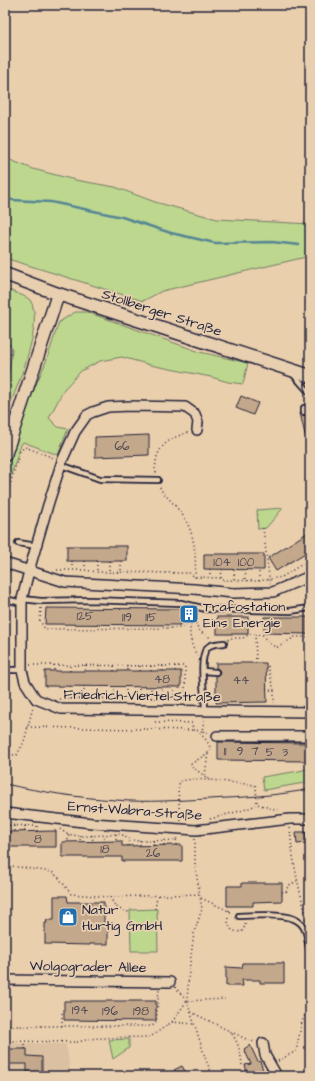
<svg xmlns="http://www.w3.org/2000/svg" width="315" height="1081" font-family="'Architects Daughter',sans-serif">
<style>
.built{fill:#dbc0a1}
.green{fill:#bdd78e;stroke:#707c64}
.lines{fill:none;stroke-linecap:round;stroke-linejoin:round}
.stream{stroke:#558595;stroke-width:2.5}
.building{fill:#c4a88b;stroke:#22223b}
.lane-casing{stroke:#22223b;stroke-width:8}
.street-casing{stroke:#22223b;stroke-width:12}
.secondary-casing{stroke:#22223b;stroke-width:15}
.path{stroke:#22223b;stroke-width:1.5;stroke-dasharray:1 3;stroke-linecap:butt}
.lane{stroke:#e8cfb0;stroke-width:4.5}
.street{stroke:#e8cfb0;stroke-width:9}
.secondary{stroke:#e8cfb0;stroke-width:12}
.tram{stroke:#22223b;stroke-width:1}
.labels{text-anchor:middle;stroke-width:3.5;stroke-linejoin:round;paint-order:stroke}
.number-label{font-size:12px;fill:#4a444f}
.street-label{font-size:14px;fill:#22223b;stroke:#e8cfb0}
.poi-label{font-size:14px;fill:#22223b;stroke:#e8cfb0;text-anchor:start}
</style>
<rect width="100%" height="100%" fill="#eacfad"/>
<filter id="ink" filterUnits="userSpaceOnUse"><feTurbulence type="fractalNoise" baseFrequency=".025" numOctaves="2"/><feDisplacementMap in="SourceGraphic" scale="8" xChannelSelector="R" yChannelSelector="G"/><feConvolveMatrix kernelMatrix="1 2 1 2 8 2 1 2 1" color-interpolation-filters="sRGB"/></filter>
<g filter="url(#ink)">
<!-- built -->
<polygon class="built" points="5,1043 66,1044 71,1076 5,1076"/>
<!-- green -->
<g class="green">
<polygon points="5,158 33,169 75,180 115,187 155,202 217,219 310,224 310,256 162,291 143,301 5,258"/>
<path d="M5 289C11 291 26 296 30 300 46 323 14 393 5 418V383L9 371 12 349 5 336Z"/>
<polygon points="75,312 87,312 200,352 248,363 243,384 228,382 211,377 150,365 122,357 100,361 81,371 64,389 49,418 58,427 68,429 58,455 23,442 21,445 5,493 5,470 27,406 47,359 59,322"/>
<polygon points="283,508 266,528 258,529 257,510"/>
<polygon points="310,768 310,782 264,790 262,777 299,771"/>
<polygon points="157,909 158,951 131,951 130,910"/>
<polygon points="129,1039 129,1048 113,1059 109,1040"/>
</g>
<g class="lines">
<!-- stream -->
<polyline class="stream" points="5,196 12,200 51,202 122,217 171,233 215,243 272,242 299,245"/>
</g>
<!-- building -->
<g class="building">
<polygon points="241,396 258,403 253,415 236,408"/>
<polygon points="308,411 310,411 310,443 307,443 300,413 304,416 307,414"/>
<polygon points="149,435 149,455 95,457 95,437"/>
<polygon points="310,531 310,550 276,571 268,558"/>
<rect x="67" y="546" width="60" height="15"/>
<polygon points="204,554 264,554 264,570 204,569"/>
<polygon points="46,608 180,609 180,610 193,610 193,617 180,617 180,625 45,624"/>
<rect x="217" y="617" width="31" height="17"/>
<polygon points="264,617 308,617 308,634 264,633"/>
<polygon points="216,663 266,663 267,702 216,703 216,676 219,674 220,672 218,669 216,668"/>
<polygon points="45,671 181,671 181,687 45,686"/>
<polygon points="218,742 308,743 308,761 218,760"/>
<polygon points="56,831 56,847 5,847 5,832"/>
<polygon points="296,832 306,832 306,843 297,844"/>
<polygon points="122,841 122,846 182,845 182,861 122,861 122,857 62,857 62,842"/>
<polygon points="242,883 282,883 282,901 253,902 253,906 227,906 227,886 242,886"/>
<polygon points="54,896 67,896 68,902 104,902 104,923 108,923 108,944 90,944 90,945 45,944 45,923 47,923 46,920 54,920"/>
<polygon points="243,963 284,963 284,983 260,983 260,980 242,980 243,986 226,986 226,967 242,968"/>
<polygon points="64,1001 156,1001 156,1021 64,1020"/>
<polygon points="250,1045 258,1062 260,1061 265,1076 249,1076 249,1073 247,1073 245,1065 251,1064 244,1049"/>
<polygon points="5,1049 27,1049 27,1056 42,1057 42,1072 27,1072 27,1064 5,1064"/>
<polygon points="182,1066 188,1076 177,1076 174,1070"/>
</g>
<g class="lines">
<defs>
<g id="lane">
<polyline points="294,375 310,393"/>
<polyline points="304,412 304,408 310,407"/>
<polyline points="61,465 100,479 158,480"/>
<polyline points="18,543 37,546"/>
<polyline points="5,599 22,603"/>
<polyline points="22,599 41,601 90,600 181,603 206,609 290,611 310,608"/>
<polyline points="5,670 22,670"/>
<polyline points="203,671 216,672"/>
<path d="M205 710C205 697 198 658 207 648 211 643 218 644 224 643"/>
<path d="M239 916C252 915 284 914 294 919 299 921 303 925 305 930 308 936 307 944 310 951"/>
</g>
<g id="street">
<polyline points="197,430 198,422 195,414 185,407 131,406 108,407 93,412 87,415 75,432 62,461 48,505 29,571 22,599 22,670 25,682 36,699 61,709 310,712"/>
<polyline points="5,563 65,582 194,589 233,593 273,592 310,576"/>
<polyline points="217,736 310,736"/>
<polyline points="5,813 92,823 196,830 290,819 310,819"/>
<polyline points="5,980 170,982"/>
<polyline points="263,1043 265,1055 277,1076"/>
</g>
<g id="secondary">
<polyline points="5,274 58,294 310,376"/>
<polyline points="5,455 58,294"/>
</g>
</defs>
<!-- lane casing -->
<use href="#lane" class="lane-casing"/>
<!-- street casing -->
<use href="#street" class="street-casing"/>
<!-- secondary casing -->
<use href="#secondary" class="secondary-casing"/>
<!-- path -->
<g class="path">
<path d="M156 473C154 469 156 465 156 461 159 443 174 437 189 432"/>
<path d="M160 487 161 490C169 499 177 507 183 516 196 535 196 558 195 580"/>
<polyline points="5,502 20,451 25,447 54,458"/>
<polyline points="263,528 270,584"/>
<polyline points="72,561 72,569"/>
<polyline points="85,561 85,569"/>
<polyline points="97,561 97,571"/>
<polyline points="109,561 109,571"/>
<polyline points="121,561 121,571"/>
<polyline points="210,569 210,577"/>
<polyline points="57,570 85,570 97,572 189,573 195,577 221,578 223,580 259,581 282,577 310,559"/>
<polyline points="221,578 222,569"/>
<polyline points="234,579 234,569"/>
<polyline points="245,579 246,569"/>
<polyline points="259,581 259,570"/>
<polyline points="41,608 40,621 45,629 180,628 191,623"/>
<path d="M195 613C194 617 192 621 191 625 188 635 192 647 197 656"/>
<polyline points="309,614 310,642"/>
<path d="M194 619C198 630 201 634 212 638"/>
<polyline points="255,634 256,663"/>
<path d="M228 640 230 638H243L250 634 263 635C266 641 270 646 278 647L295 637H310"/>
<polyline points="30,665 185,666 185,703"/>
<polyline points="54,665 54,671"/>
<polyline points="85,665 85,671"/>
<polyline points="100,665 100,671"/>
<polyline points="127,665 127,671"/>
<polyline points="140,666 140,671"/>
<polyline points="175,666 175,671"/>
<polyline points="268,666 274,691"/>
<polyline points="70,671 70,665"/>
<polyline points="114,671 114,665"/>
<polyline points="151,671 151,666"/>
<polyline points="163,671 163,666"/>
<polyline points="84,686 84,699"/>
<polyline points="126,686 126,698"/>
<polyline points="174,686 174,698"/>
<polyline points="266,689 274,691 274,703"/>
<polyline points="99,698 99,686"/>
<polyline points="114,698 114,686"/>
<polyline points="139,698 139,686"/>
<polyline points="151,698 151,686"/>
<polyline points="162,698 162,686"/>
<polyline points="59,699 162,698 185,699"/>
<polyline points="70,699 70,686"/>
<polyline points="155,718 155,722 192,723 193,730 202,731 200,733 207,741 211,749 208,753 191,764 191,766 210,780 255,785 256,787 257,804 280,811"/>
<polyline points="204,720 202,731 209,733"/>
<polyline points="27,727 193,730"/>
<polyline points="5,754 17,755 24,742 33,707"/>
<polyline points="205,775 208,753"/>
<polyline points="210,819 247,809 256,805"/>
<polyline points="180,820 178,788 180,781 193,779 210,780"/>
<polyline points="5,825 35,826"/>
<polyline points="14,826 14,831"/>
<polyline points="25,826 25,831"/>
<polyline points="37,826 37,831"/>
<path d="M290 828C292 858 298 886 306 915V920"/>
<path d="M60 829C72 841 102 834 118 834 126 835 123 837 129 839 137 843 166 840 176 840L177 838"/>
<polyline points="116,834 116,841"/>
<polyline points="68,835 68,842"/>
<polyline points="80,835 80,842"/>
<polyline points="92,835 93,842"/>
<polyline points="195,839 195,865 202,909 194,933 189,971 187,1001 207,1063 213,1076"/>
<polyline points="140,840 140,846"/>
<polyline points="153,840 153,845"/>
<polyline points="164,840 164,845"/>
<polyline points="104,842 104,835"/>
<polyline points="176,845 176,840"/>
<polyline points="128,846 129,839"/>
<polyline points="5,865 52,872 59,878 71,894 110,897 200,894"/>
<polyline points="282,892 286,892 288,886 297,881"/>
<path d="M110 897C115 907 119 911 130 912"/>
<polyline points="201,898 233,913"/>
<polyline points="155,909 157,897"/>
<path d="M229 910C227 919 227 925 233 931L242 932 244 928 246 921"/>
<polyline points="175,987 187,1001 225,999"/>
<polyline points="191,1012 250,1041 256,1042"/>
<polyline points="172,1022 194,1024"/>
<polyline points="5,1024 13,1026 152,1026 156,1023 159,989"/>
<polyline points="62,1026 62,1011"/>
<path d="M232 1034C239 1044 241 1054 242 1066"/>
<polyline points="5,1041 78,1042 89,1039 100,1038 150,1037 172,1022 187,1001"/>
<polyline points="25,1049 25,1041"/>
<polyline points="278,1061 296,1051 302,1022 310,1003"/>
<polyline points="203,1076 211,1071"/>
</g>
<!-- lane -->
<use href="#lane" class="lane"/>
<!-- street -->
<use href="#street" class="street"/>
<!-- secondary -->
<use href="#secondary" class="secondary"/>
<!-- tram -->
<path class="tram" d="M5 784C42 792 79 798 116 800 148 803 179 800 210 799 244 797 277 796 310 789"/>
</g>
</g>
<!-- icons -->
<defs>
<symbol id="building-square" viewBox="-11 -11 22 22"><rect x="-9" y="-9" width="18" height="18" rx="4" fill="#1f6fb2" stroke="#e8cfb0"/><path d="M-4-6H4V6H1V3H-1V6H-4ZM-2.5-4.3h1.7v1.8h-1.7ZM.8-4.3h1.7v1.8H.8ZM-2.5-1h1.7V.8h-1.7ZM.8-1h1.7V.8H.8Z" fill="#fff"/></symbol>
<symbol id="shop-square" viewBox="-11 -11 22 22"><rect x="-9" y="-9" width="18" height="18" rx="4" fill="#1f6fb2" stroke="#e8cfb0"/><path d="M-5-2.5h2.3a2.7 3.5 0 0 1 5.4 0H5L5.5 6h-11ZM-1.5-2.5h3a1.5 2.3 0 0 0-3 0Z" fill="#fff"/></symbol>
</defs>
<g fill-rule="evenodd">
<use href="#building-square" x="178" y="603" width="22" height="22"/>
<use href="#shop-square" x="57" y="906" width="22" height="22"/>
</g>
<g class="labels">
<!-- number labels -->
<g class="number-label">
<text x="122" y="450">66</text>
<text x="222" y="566">104</text>
<text x="246" y="566">100</text>
<text x="85" y="620">125</text>
<text x="127" y="621">119</text>
<text x="151" y="621">115</text>
<text x="162" y="683">48</text>
<text x="241" y="684">44</text>
<text x="225" y="755">11</text>
<text x="240" y="755">9</text>
<text x="255" y="755">7</text>
<text x="270" y="756">5</text>
<text x="285" y="756">3</text>
<text x="38" y="843">8</text>
<text x="105" y="853">18</text>
<text x="153" y="857">26</text>
<text x="80" y="1014">194</text>
<text x="110" y="1015">196</text>
<text x="141" y="1015">198</text>
</g>
<!-- street labels -->
<g class="street-label">
<text transform="translate(162 312) rotate(18)" y="5">Stollberger Straße</text>
<text transform="translate(142 695) rotate(1)" y="5">Friedrich-Viertel-Straße</text>
<text transform="translate(135 810) rotate(4)" y="5">Ernst-Wabra-Straße</text>
<text transform="translate(88 966) rotate(1)" y="5">Wolgograder Allee</text>
</g>
<!-- poi labels -->
<g class="poi-label">
<text x="203" y="611">Trafostation<tspan x="203" dy="16">Eins Energie</tspan></text>
<text x="82" y="914">Natur<tspan x="82" dy="16">Hurtig GmbH</tspan></text>
</g>
</g>
<!-- margin -->
<rect width="315" height="1081" fill="none" stroke="#e8cfb0" stroke-width="20"/>
<rect x="10" y="10" width="295" height="1061" fill="none" stroke="#22223b" stroke-width="1.5" filter="url(#ink)"/>
</svg>
